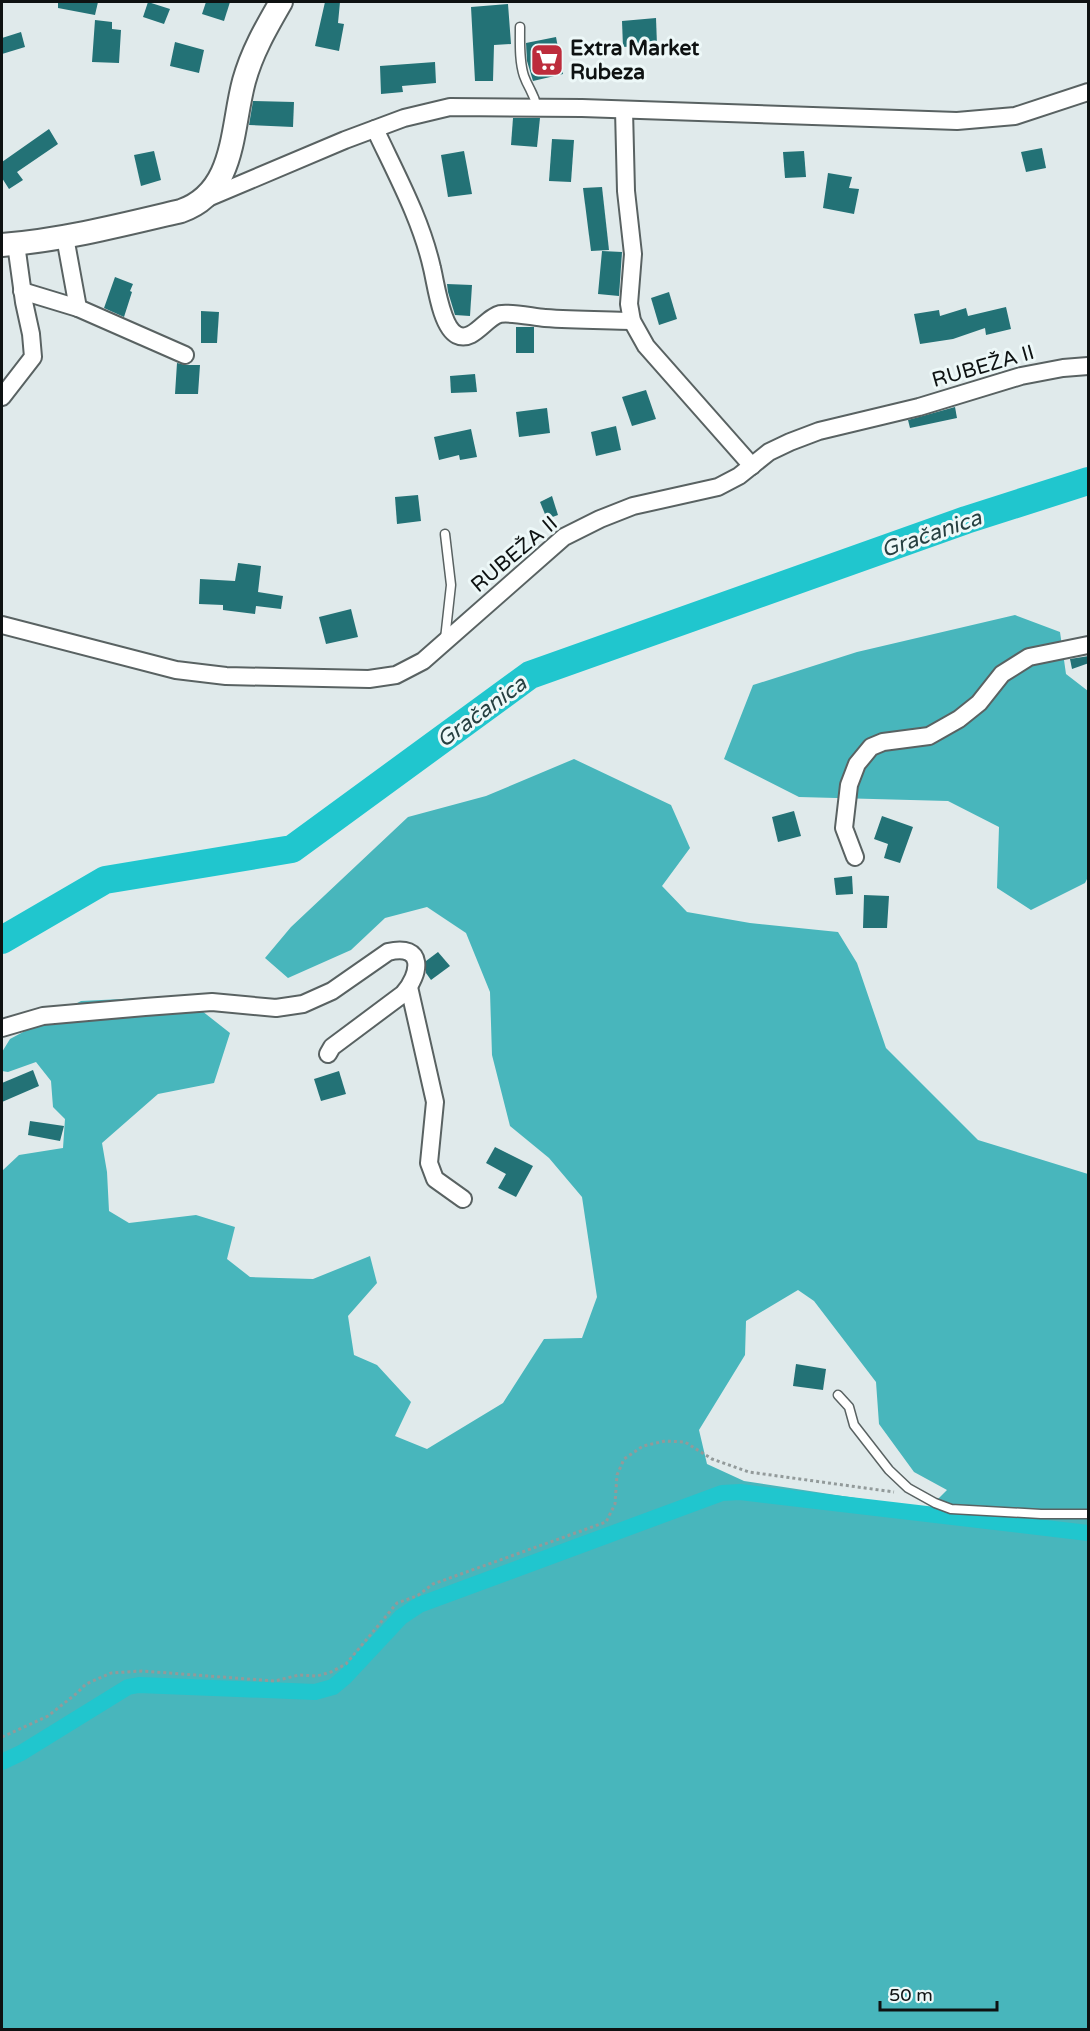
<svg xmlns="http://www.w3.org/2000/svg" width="1090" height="2031" font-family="'Varela Round',sans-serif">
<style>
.forest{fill:#48b6bc;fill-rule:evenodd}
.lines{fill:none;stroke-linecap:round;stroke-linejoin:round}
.canal{stroke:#20c6ce;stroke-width:16}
.river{stroke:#20c6ce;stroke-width:28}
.building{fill:#237276}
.lane-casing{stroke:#596262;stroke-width:11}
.street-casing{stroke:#596262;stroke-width:20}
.secondary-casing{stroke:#596262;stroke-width:26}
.path{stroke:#929a9a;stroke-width:3;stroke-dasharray:3 3;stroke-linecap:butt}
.lane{stroke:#fff;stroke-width:8}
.street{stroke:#fff;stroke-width:16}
.secondary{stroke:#fff;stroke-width:22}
.labels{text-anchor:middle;stroke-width:6;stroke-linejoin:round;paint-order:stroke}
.poi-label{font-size:21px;font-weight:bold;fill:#0e1212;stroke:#edf8f8;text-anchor:start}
.street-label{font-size:21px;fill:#0e1212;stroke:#edf8f8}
.water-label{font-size:22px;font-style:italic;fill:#274041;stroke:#edf8f8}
</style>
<rect width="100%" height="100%" fill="#e0eaeb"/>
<!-- forest -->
<g class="forest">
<polygon points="1015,615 1060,632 1066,674 1088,691 1088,877 1085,883 1031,910 997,888 999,827 948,801 799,797 724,759 753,685 857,652"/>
<path d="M574 759 671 805 690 848 662 886 687 912 750 923 838 932 857 963 886 1048 978 1140 1088 1174V2029H2V1171L19 1155 63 1148 65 1119 53 1107 51 1081 36 1062 8 1072 2 1071V1052L10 1039 81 1001 183 996 230 1033 214 1083 158 1094 102 1143 107 1172 109 1211 129 1223 196 1215 235 1227 227 1259 250 1277 313 1279 370 1256 377 1283 348 1316 354 1355 377 1365 411 1402 395 1436 427 1449 503 1403 544 1339 582 1338 597 1297 582 1197 549 1158 510 1126 492 1055 490 992 466 933 427 907 385 918 351 950 288 978 265 958 291 927 408 817 486 796ZM798 1290 814 1301 876 1382 879 1424 914 1472 947 1490 928 1509 744 1481 707 1464 699 1430 745 1355 746 1321Z"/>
</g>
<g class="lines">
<!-- canal -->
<polyline class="canal" points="2,1762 21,1753 128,1687 139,1685 315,1692 333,1687 345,1677 401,1617 419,1605 722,1493 740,1492 1088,1533"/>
<!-- river -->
<polyline class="river" points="2,940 105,880 292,849 530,675 966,520 1088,481"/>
</g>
<!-- building -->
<g class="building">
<polygon points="58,2 98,2 95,15 58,8"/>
<polygon points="148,2 170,9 164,24 143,17"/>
<polygon points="206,2 230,2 224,21 202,14"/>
<polygon points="325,2 340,2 338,23 344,24 339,51 315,46"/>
<polygon points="508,4 511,44 494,45 493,81 475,81 471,7"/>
<polygon points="656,18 657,45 623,47 622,21"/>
<polygon points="95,20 112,22 112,29 121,30 119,63 92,62"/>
<polygon points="21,32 25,47 2,54 2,38"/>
<polygon points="556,37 563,74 533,81 527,61 526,43"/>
<polygon points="175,42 204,50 199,73 170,66"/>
<polygon points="435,62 436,83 402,86 403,92 381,94 380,66"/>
<polygon points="253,101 294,102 293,127 249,125"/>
<polygon points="513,118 540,118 537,147 511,145"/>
<polygon points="49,129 58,144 17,172 23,180 9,189 2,178 2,162"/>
<polygon points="552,139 574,140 571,182 549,181"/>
<polygon points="1042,148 1046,168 1026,172 1021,152"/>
<polygon points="154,151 161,180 141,186 134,155"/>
<polygon points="464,151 472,194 448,197 441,155"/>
<polygon points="804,151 806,177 785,178 783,152"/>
<polygon points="828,173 852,177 849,188 859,189 854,214 823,208"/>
<polygon points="602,187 609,250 591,251 583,188"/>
<polygon points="602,251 622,252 619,296 598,294"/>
<polygon points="115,277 133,284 130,291 132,292 124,317 104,308"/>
<polygon points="447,284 472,285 470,316 455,315 448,292"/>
<polygon points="669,292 677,319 659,325 651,298"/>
<polygon points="1006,307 1011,329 986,335 985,328 953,339 920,344 914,314 939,310 940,316 966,308 968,316"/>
<polygon points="201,311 219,312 217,343 201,343"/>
<rect x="516" y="327" width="18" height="26"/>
<polygon points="177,363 186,365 200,365 198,394 175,394"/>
<polygon points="475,374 477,392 451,393 450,376"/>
<polygon points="646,390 656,419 632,426 622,397"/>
<polygon points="955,407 957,418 910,428 908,420"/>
<polygon points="547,408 550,433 519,437 516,412"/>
<polygon points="616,426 621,450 596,456 591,432"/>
<polygon points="471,429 477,457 460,460 459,455 439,460 434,437"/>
<polygon points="418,495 421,521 397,524 395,497"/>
<polygon points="552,496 558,515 547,519 540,502"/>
<polygon points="238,563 261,566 258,592 283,596 281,609 256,606 255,614 223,610 223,605 199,604 200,579 235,581"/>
<polygon points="351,609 358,637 326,644 319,617"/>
<polygon points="1089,656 1089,663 1072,669 1070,659"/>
<polygon points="794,811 801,836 778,842 772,817"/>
<polygon points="882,816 913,827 900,863 884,858 888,844 874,839"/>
<polygon points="852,876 853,894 836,895 834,878"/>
<polygon points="864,895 889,896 887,928 863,928"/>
<polygon points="438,952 450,966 431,980 426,973 426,961"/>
<polygon points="33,1070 39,1086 2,1102 2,1083"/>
<polygon points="339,1071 346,1094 321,1101 314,1079"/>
<polygon points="30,1121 64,1126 60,1141 28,1135"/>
<polygon points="495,1147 533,1166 516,1197 498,1188 506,1174 486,1163"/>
<polygon points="796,1364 826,1369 823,1390 793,1386"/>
</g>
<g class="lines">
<defs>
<g id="lane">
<path d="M520 27C520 43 519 61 524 76 529 90 534 92 537 108"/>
<polyline points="445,534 451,585 445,639"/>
<polyline points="838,1395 849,1407 854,1425 889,1470 908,1488 935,1503 951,1509 1041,1514 1088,1514"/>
</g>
<g id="street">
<polyline points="624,110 626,191 633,254 629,304 632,321 646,346 752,466"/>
<path d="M375 129C396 174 421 219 432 268 436 284 441 327 457 335 473 343 486 317 500 314 511 312 533 317 545 318 574 320 603 320 632 321"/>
<polyline points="203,200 345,140 404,118 450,107 582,108 957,121 1015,116 1088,92"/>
<polyline points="65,237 78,308 185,355"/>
<polyline points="22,291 78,308"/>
<polyline points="2,397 33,357 31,334 24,302 16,244"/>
<polyline points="2,625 176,670 226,676 369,679 396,675 423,661 564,537 600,519 633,506 718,487 739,476 769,452 790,442 819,431 919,407 1021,376 1063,368 1088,366"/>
<polyline points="855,857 844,828 849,785 857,764 871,747 883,742 929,736 959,719 979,703 1002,674 1029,657 1088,645"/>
<polyline points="409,987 435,1102 429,1163 435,1179 463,1199"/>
<path d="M2 1028 43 1016 145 1007 212 1002 276 1008 303 1004 332 991 388 952C425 943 421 974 403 994L332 1047 328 1054"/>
</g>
<path id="secondary" d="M2 245C63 240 122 225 181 211 236 192 231 129 244 81 252 52 266 28 281 2"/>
</defs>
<!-- lane casing -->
<use href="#lane" class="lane-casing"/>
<!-- street casing -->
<use href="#street" class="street-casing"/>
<!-- secondary casing -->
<use href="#secondary" class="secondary-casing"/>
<!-- path -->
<polyline class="path" points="2,1737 48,1716 77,1693 86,1684 111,1673 142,1671 275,1681 299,1675 317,1676 331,1672 346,1664 397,1603 417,1596 433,1584 606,1522 615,1504 617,1475 624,1459 643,1446 665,1441 685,1442 712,1459 749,1472 894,1492"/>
<!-- lane -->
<use href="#lane" class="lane"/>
<!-- street -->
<use href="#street" class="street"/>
<!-- secondary -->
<use href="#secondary" class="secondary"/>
</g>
<!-- icons -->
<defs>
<symbol id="supermarket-square" viewBox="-11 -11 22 22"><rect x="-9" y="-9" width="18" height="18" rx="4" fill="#bd2c3c" stroke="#edf8f8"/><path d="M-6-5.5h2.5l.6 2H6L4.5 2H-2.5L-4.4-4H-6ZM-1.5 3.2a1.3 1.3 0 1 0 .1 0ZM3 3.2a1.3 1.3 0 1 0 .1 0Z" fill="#fff"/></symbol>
</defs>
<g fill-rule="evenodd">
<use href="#supermarket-square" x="528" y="41" width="38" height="38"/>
</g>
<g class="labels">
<!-- poi labels -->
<g class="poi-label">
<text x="570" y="55">Extra Market<tspan x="570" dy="24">Rubeza</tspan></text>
</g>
<!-- street labels -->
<g class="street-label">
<text transform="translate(983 366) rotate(-16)" y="7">RUBEŽA II</text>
<text transform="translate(514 554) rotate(-40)" y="7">RUBEŽA II</text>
</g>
<!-- water labels -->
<g class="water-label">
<text transform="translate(931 533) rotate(-19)" y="8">Gračanica</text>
<text transform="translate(481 711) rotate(-36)" y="8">Gračanica</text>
</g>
</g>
<!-- border -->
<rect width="1090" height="2031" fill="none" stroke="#0e1212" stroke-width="6"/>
<!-- scale -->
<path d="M880 2001v9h117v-9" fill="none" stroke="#0e1212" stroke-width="3"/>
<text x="889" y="2001" font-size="18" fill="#0e1212" stroke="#edf8f8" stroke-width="4.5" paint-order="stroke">50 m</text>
</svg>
